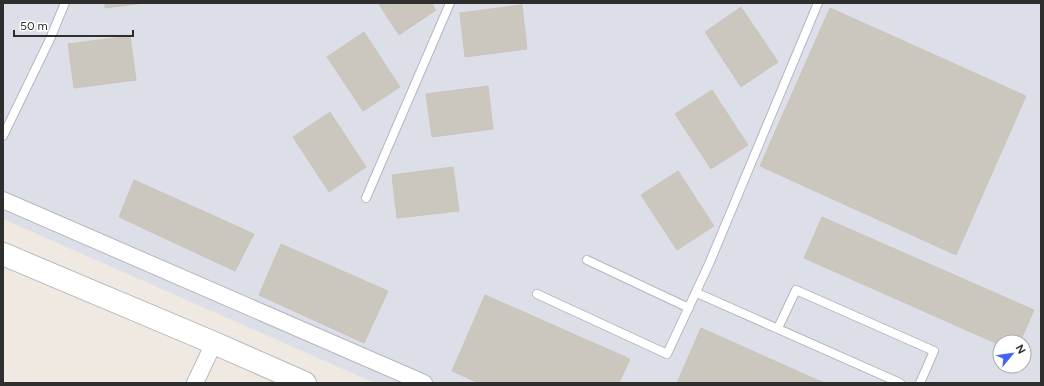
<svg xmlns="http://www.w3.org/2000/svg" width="1044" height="386" font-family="Figtree,sans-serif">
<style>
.airport{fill:#dcdee8;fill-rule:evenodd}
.building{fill:#cbc7bf;stroke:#cbc5ba}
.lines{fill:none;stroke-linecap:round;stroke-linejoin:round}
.lane-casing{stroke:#b4b7c1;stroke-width:10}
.street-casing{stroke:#b4b7c1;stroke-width:18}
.secondary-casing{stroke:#b4b7c1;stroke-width:24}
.lane{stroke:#fff;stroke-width:8}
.street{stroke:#fff;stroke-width:16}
.secondary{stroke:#fff;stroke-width:22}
</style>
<rect width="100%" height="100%" fill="#efe9e1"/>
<!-- airport -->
<path class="airport" d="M3 3H1041V383H375L3 219ZM1000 342H1024V366H1000Z"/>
<!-- building -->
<g class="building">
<polygon points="105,3 144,3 105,8"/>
<polygon points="378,3 431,3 436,10 399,35"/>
<polygon points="522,5 527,49 465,57 460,13"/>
<polygon points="741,7 778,62 741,87 705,32"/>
<polygon points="830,8 1026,96 956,255 760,166"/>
<polygon points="364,32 400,87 363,111 327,57"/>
<polygon points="130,36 136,80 74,88 68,44"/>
<polygon points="488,86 493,129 432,137 426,94"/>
<polygon points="712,90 748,145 711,169 675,114"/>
<polygon points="330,112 366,167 329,192 293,137"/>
<polygon points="453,167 459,211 397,218 392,175"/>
<polygon points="678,171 714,226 677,250 641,195"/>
<polygon points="134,180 254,234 235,271 119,217"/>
<polygon points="822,217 1034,310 1020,342 1000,342 1000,345 804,258"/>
<polygon points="281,244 388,291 364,343 259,295"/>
<polygon points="485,295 630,359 619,383 479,383 452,371"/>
<polygon points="701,328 824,383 677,383"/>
</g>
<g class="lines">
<defs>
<g id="lane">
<polyline points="3,136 50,39 65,3"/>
<polyline points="366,198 450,3"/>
<polyline points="587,260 689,308"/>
<polyline points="697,293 900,383"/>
<polyline points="537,294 667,354 709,264 818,3"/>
<polyline points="778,328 796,290 934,351 920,383"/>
</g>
<g id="street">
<polyline points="3,200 424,383"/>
<polyline points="195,383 214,343"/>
</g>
<polyline id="secondary" points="3,254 214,343 305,383"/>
</defs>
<!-- lane casing -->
<use href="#lane" class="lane-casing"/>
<!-- street casing -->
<use href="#street" class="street-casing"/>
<!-- secondary casing -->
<use href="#secondary" class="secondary-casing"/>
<!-- lane -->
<use href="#lane" class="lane"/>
<!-- street -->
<use href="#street" class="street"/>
<!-- secondary -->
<use href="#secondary" class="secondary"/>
</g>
<!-- border -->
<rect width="1044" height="386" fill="none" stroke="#2e2e2e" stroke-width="8"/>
<!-- north arrow -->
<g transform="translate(1012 354) rotate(61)"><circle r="19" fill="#ffffff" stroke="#ababab"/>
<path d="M0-3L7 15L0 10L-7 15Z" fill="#4264fb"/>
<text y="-6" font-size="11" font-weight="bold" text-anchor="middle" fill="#2e2e2e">N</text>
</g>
<!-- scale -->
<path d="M14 30v6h119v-6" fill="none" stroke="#2e2e2e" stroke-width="2"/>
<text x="20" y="30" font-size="12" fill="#2e2e2e" stroke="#ffffff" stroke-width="3" paint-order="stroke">50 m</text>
</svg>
